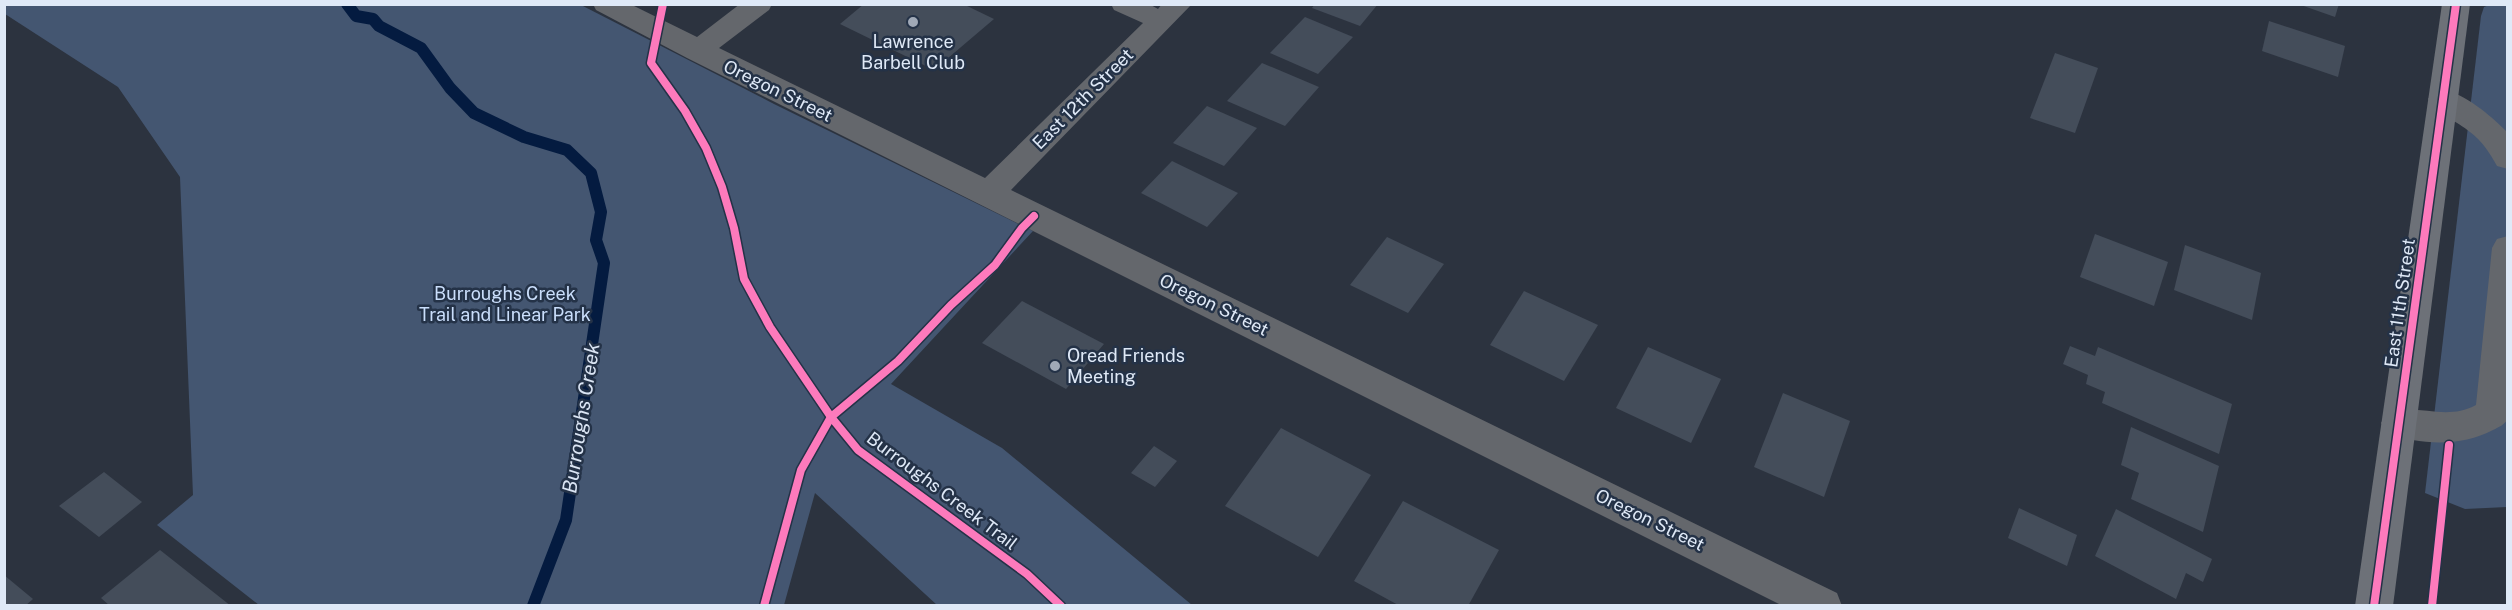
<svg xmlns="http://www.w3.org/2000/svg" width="2512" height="610" font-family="'Public Sans',sans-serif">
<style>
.green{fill:#445671}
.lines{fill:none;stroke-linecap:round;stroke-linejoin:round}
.stream{stroke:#041b40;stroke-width:12}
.building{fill:#444d5a}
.minor{fill:#64676c;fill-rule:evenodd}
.major{fill:#6d7178;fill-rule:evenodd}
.cycleway-casing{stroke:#243247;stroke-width:11}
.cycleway{stroke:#fd7abc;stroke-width:8}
.poi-dot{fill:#a0a9b7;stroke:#243247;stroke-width:2}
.labels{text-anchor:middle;stroke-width:5;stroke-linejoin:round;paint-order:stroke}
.poi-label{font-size:18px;fill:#dfe9f7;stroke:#243247}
.street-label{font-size:18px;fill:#dfe9f7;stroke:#243247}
.park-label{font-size:18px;fill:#cadefb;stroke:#243247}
.water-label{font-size:20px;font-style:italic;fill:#dbe5f4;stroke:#243247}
</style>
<rect width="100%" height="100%" fill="#2c333f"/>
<!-- green -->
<g class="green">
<polygon points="4,5 581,5 774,104 1033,231 891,384 1002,448 1192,605 937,605 815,493 784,605 259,605 157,525 193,495 180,177 118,87 5,14"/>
<polygon points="2489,5 2507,5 2507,507 2465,509 2425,493 2481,16 2484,7"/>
</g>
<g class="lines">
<!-- stream -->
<polyline class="stream" points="347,4 356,16 373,19 379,26 421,48 450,88 474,113 524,137 567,150 591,173 601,212 596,240 604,263 566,520 533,606"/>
</g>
<!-- building -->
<g class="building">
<polygon points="864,4 963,4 994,19 934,70 840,24"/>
<polygon points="1315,4 1378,4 1360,26 1312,8"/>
<polygon points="2298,4 2339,4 2335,17"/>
<polygon points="1305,17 1353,37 1318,74 1270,53"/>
<polygon points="2269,21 2345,46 2338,77 2262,51"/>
<polygon points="2055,53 2098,68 2075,133 2030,118"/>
<polygon points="1262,63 1319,87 1285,126 1227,101"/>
<polygon points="1207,106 1257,128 1224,166 1173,143"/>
<polygon points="1172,161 1238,193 1207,227 1141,193"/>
<polygon points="2095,234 2168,262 2154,306 2080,277"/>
<polygon points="1387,237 1444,264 1408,313 1350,285"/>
<polygon points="2185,245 2261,273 2252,320 2174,290"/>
<polygon points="1524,291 1598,325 1564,381 1490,345"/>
<polygon points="1022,301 1104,344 1066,389 982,343"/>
<polygon points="2070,346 2095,356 2098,347 2232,404 2219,454 2102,403 2105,392 2086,384 2088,375 2063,364"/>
<polygon points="1648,347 1721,379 1691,443 1616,408"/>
<polygon points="1783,393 1850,421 1824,497 1754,467"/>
<polygon points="2131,427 2219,466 2203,532 2131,499 2139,473 2121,465"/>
<polygon points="1281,428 1371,475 1318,557 1225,506"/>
<polygon points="1154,446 1177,461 1155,487 1131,473"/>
<polygon points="104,472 142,502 99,537 59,506"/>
<polygon points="1403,501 1499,550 1468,606 1400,606 1354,581"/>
<polygon points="2019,508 2077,535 2067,566 2008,538"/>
<polygon points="2116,509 2212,559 2203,582 2186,573 2176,599 2095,556"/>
<polygon points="160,550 231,606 110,606 101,598"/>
<polygon points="4,575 33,599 25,606 4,606"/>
</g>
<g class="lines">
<!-- minor -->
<g class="minor">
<polygon points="593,4 630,4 697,37 740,4 772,4 769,10 719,48 985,178 1143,23 1114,10 1111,4 1149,4 1158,9 1162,4 1192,4 1011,190 1837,593 1842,606 1783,606 687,58 596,10"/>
<path d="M2443 89C2466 95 2489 114 2506 131L2508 169 2497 166C2490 153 2482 141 2470 132 2457 121 2437 114 2428 99L2433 92Z"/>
<path d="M2508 236V419C2504 425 2499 427 2493 430 2461 447 2420 445 2387 433L2381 423 2387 413C2418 402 2444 422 2476 405L2492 248 2497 239Z"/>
</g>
<!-- major -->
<polygon class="major" points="2442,4 2470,4 2393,606 2355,606"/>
<defs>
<g id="cycleway">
<polyline points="663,4 651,63 685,111 706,148 722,187 734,228 744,279 770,327 831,417 858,450 1027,574 1061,606"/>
<polyline points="764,606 801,470 831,417 898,361 951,305 995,265 1022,228 1034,216"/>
<polyline points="2374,606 2456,4"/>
<polyline points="2432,606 2449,445"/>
</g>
</defs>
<!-- cycleway casing -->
<use href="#cycleway" class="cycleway-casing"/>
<!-- cycleway -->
<use href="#cycleway" class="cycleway"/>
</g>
<!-- markers -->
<g class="poi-dot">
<circle cx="913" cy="22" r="6"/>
<circle cx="1055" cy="366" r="6"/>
</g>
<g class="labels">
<!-- poi labels -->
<g class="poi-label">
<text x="913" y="48">Lawrence<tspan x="913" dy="21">Barbell Club</tspan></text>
<text x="1067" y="362" text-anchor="start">Oread Friends<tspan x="1067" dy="21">Meeting</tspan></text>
</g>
<!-- street labels -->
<g class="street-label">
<text transform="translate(778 91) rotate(26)" y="6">Oregon Street</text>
<text transform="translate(1083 99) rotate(-45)" y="6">East 12th Street</text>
<text transform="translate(2400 303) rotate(-82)" y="6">East 11th Street</text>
<text transform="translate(1214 305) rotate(26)" y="6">Oregon Street</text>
<text transform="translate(942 491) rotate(37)" y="6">Burroughs Creek Trail</text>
<text transform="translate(1650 520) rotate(26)" y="6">Oregon Street</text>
</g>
<!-- park labels -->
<g class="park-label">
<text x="505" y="300">Burroughs Creek<tspan x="505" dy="21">Trail and Linear Park</tspan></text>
</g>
<!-- water labels -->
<g class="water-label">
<text transform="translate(581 418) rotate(-81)" y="7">Burroughs Creek</text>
</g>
</g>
<!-- border -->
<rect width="2512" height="610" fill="none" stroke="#dfe9f7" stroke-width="12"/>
</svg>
